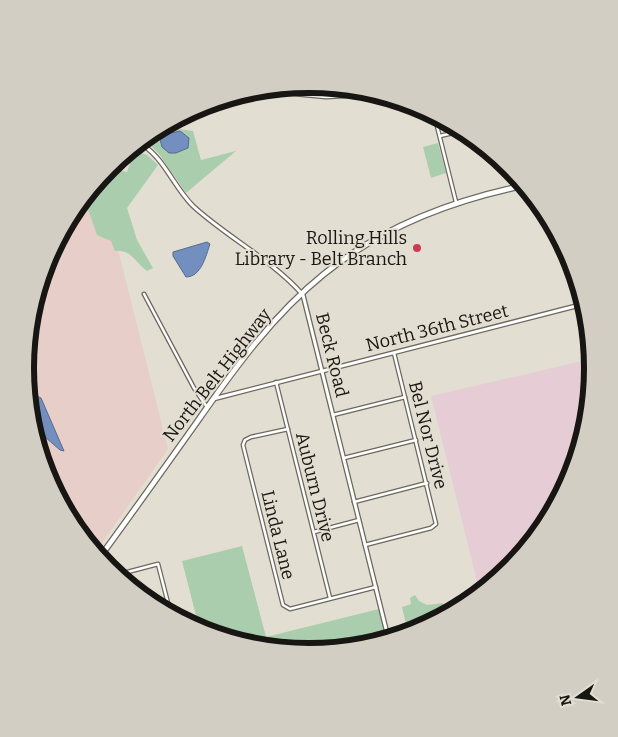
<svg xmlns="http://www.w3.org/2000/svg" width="618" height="737" font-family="Bitter,serif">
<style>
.industrial{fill:#e7cec8}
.medical{fill:#e6cdd5}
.green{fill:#aacdae;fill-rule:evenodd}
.water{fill:#728fc0;stroke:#576b8c}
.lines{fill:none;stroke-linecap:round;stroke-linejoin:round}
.minor-casing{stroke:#6d685e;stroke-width:5}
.tertiary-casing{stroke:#6d685e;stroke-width:5.5}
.primary-casing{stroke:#6d685e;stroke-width:7}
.minor{stroke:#fff;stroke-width:2.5}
.tertiary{stroke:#fff;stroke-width:3}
.primary{stroke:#fff;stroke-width:4.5}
.poi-dot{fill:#cb3b53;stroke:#e3ded2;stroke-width:2}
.labels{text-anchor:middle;stroke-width:4;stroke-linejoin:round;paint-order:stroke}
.poi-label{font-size:18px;fill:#181612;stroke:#e3ded2;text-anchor:end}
.street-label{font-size:18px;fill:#181612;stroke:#e3ded2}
.rim{fill:none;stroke:#181612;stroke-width:6}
</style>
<rect width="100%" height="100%" fill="#e3ded2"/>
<!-- industrial -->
<polygon class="industrial" points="84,204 89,207 115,238 168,449 96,551 47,477 25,368 47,260"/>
<!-- medical -->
<polygon class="medical" points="591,359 593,369 571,477 510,570 479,590 431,396"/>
<!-- green -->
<g class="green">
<path d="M174 123 179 129 193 131 201 160 236 151 186 193 159 154 150 145 151 139ZM180 131 169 153 162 147 158 138Z"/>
<polygon points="438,143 446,173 431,178 423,147"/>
<path d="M138 152 147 155 158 165 127 208 137 240 153 268 147 271C136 263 131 249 115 251L111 241 97 235 88 209 84 204 108 168 127 172 133 155Z"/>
<polygon points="242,546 266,637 379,609 386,637 309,652 200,631 182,561"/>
<polygon points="415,595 419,601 427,605 443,603 445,613 434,620 424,622 423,620 406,624 402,607 411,604 410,598"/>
</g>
<!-- water -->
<g class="water">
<polygon points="180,131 189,138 188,148 176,153 169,153 162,147 159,136"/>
<path d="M207 242 210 244C206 256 201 277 186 277L173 256V252Z"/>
<polygon points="37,396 41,398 64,451 60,450 37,430 31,399"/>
</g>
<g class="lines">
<defs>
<g id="minor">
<polyline points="331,89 332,96"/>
<polyline points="273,92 326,97 361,95"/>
<polyline points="435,118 456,202"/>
<polyline points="440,136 457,132"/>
<polyline points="144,294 194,388 207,407"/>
<polyline points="276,382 330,598"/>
<polyline points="333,415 405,397"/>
<polyline points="288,429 251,437 245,440 243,445 283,605 290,609 376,587"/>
<polyline points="344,458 416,440"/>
<polyline points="354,502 427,483"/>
<polyline points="314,532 359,520"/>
<polyline points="365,545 431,528 436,524 394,353"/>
<polyline points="116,575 158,564 170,611"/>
</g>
<g id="tertiary">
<path d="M143 145C165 160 174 187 193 206 228 238 271 259 303 295L388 637"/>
<polyline points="213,399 580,305"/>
</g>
<path id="primary" d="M100 557C133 512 165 467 197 422 234 369 273 315 324 274 382 227 450 201 522 186"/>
</defs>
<!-- minor casing -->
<use href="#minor" class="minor-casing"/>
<!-- tertiary casing -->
<use href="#tertiary" class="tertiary-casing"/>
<!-- primary casing -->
<use href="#primary" class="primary-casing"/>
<!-- minor -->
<use href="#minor" class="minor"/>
<!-- tertiary -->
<use href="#tertiary" class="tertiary"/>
<!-- primary -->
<use href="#primary" class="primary"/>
</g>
<!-- markers -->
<circle class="poi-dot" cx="417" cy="248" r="5"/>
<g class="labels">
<!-- poi labels -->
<g class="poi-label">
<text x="407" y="244">Rolling Hills<tspan x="407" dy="21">Library - Belt Branch</tspan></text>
</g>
<!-- street labels -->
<g class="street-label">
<text transform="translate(437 328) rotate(-14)" y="6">North 36th Street</text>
<text transform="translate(332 355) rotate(76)" y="6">Beck Road</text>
<text transform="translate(217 375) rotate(-52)" y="6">North Belt Highway</text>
<text transform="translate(428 435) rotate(76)" y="6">Bel Nor Drive</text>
<text transform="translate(315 487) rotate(76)" y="6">Auburn Drive</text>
<text transform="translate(278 535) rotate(76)" y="6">Linda Lane</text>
</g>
</g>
<!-- crop -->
<path d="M0 0H618V737H0ZM34 368a275 275 0 1 1 550 0a275 275 0 1 1-550 0Z" fill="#d3cec3" fill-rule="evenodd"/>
<path class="rim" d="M34 368a275 275 0 1 1 550 0a275 275 0 1 1-550 0Z"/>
<!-- north arrow -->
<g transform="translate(578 697) rotate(256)" stroke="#e3ded2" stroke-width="4" paint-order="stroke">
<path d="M0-4L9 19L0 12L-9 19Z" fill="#181612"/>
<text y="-8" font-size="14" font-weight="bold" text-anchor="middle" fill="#181612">N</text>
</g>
</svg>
